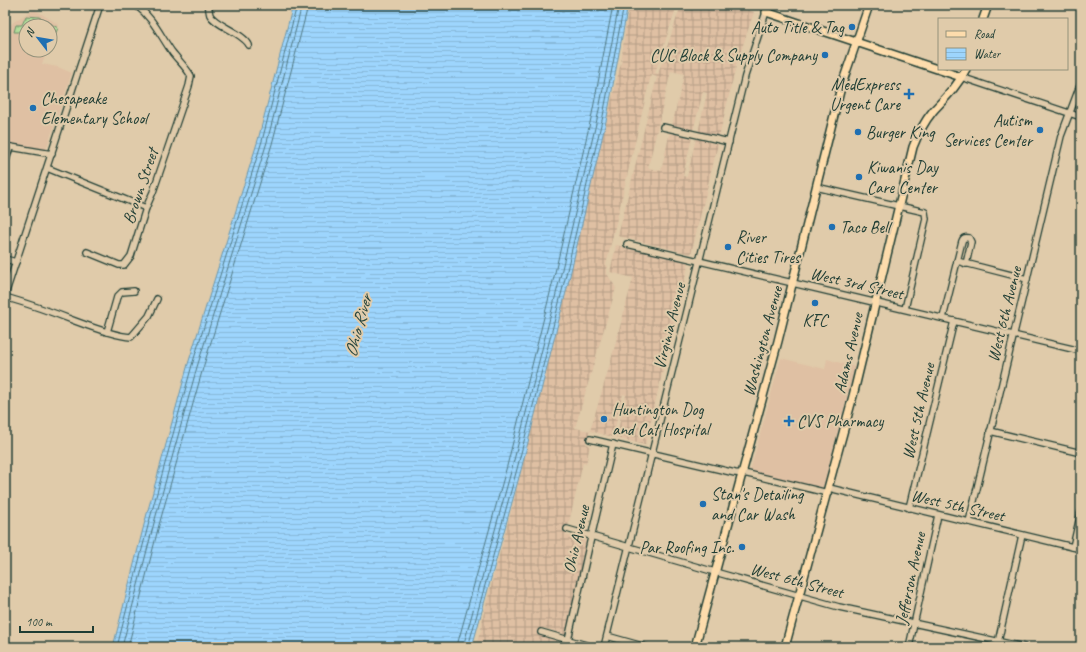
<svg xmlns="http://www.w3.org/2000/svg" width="1086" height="652" font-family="Caveat,sans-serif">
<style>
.built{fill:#dfc0a3}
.industrial{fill:url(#industrial-grid)}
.grass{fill:url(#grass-dots);stroke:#688c67}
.water{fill:url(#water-rules);stroke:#6b98ad}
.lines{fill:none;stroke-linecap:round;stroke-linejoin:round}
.shore{stroke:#517a84;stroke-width:1}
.minor-casing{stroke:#1f3d34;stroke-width:8}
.major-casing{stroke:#1f3d34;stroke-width:10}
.minor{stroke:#e0cbaa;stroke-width:5.5}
.major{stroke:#fddcac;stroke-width:7}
.poi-dot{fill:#1f6fb2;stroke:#e0cbaa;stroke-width:1.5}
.labels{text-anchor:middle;stroke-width:4;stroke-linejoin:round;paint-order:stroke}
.poi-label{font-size:17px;fill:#1f3d34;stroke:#e0cbaa;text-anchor:start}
.street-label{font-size:17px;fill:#1f3d34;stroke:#e0cbaa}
.water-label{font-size:18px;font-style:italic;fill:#25453e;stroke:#e0cbaa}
</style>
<defs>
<pattern id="industrial-grid" width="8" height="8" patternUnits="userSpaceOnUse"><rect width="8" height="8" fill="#dfc0a3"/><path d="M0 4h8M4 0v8" fill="none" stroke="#b49d86"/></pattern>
<pattern id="grass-dots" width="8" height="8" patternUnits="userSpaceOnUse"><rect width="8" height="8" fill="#b2dc9a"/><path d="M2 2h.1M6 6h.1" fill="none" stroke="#99be85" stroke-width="1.8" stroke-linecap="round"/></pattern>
<pattern id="water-rules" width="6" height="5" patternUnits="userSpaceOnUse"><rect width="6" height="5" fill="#9dd5fd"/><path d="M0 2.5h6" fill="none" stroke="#87b8d9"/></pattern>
</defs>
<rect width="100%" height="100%" fill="#e0cbaa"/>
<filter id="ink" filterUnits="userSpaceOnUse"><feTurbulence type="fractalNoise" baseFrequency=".025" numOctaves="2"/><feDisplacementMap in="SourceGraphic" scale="8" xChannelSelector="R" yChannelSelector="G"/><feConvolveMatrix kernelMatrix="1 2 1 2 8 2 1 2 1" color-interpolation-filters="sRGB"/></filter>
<g filter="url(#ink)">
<!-- built -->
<g class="built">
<polygon points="34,9 59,25 50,46 50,26 26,26 26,50 48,50 42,64 58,67 72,73 46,150 5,143 5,29 15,21"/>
<polygon points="781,358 825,369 827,359 855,367 823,488 750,471"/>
</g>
<!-- industrial -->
<polygon class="industrial" points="630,5 677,5 655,73 658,74 681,5 733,5 754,12 736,66 719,137 698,132 707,93 703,92 693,131 672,126 684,74 671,71 648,168 661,171 670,132 692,137 683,176 687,177 696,138 718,144 691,254 618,236 657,77 651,75 606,265 608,266 606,272 616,288 575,428 590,431 610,364 633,278 610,272 616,245 689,262 645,445 616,438 626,395 623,394 613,437 590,431 586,444 590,445 586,464 583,463 566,535 588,542 566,635 544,628 542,634 585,647 475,647 481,630 483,616 512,507 568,284 600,146 621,63 626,22"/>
<!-- grass -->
<polygon class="grass" points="26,16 39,17 58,28 50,46 50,26 26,26 26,32 14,32 16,25 22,25"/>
<!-- water -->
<polygon class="water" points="293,5 628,5 607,117 568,284 521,470 472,647 113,647 145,521 188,364 258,140"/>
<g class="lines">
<!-- shore -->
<g class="shore">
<polyline points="117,647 149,522 192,365 262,141 297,5"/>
<polyline points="122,647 154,523 197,367 267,142 302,5"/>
<polyline points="128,647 159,525 203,368 272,144 307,10 308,5"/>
<polyline points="457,647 458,642 507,466 553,281 592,114 613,5"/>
<polyline points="463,647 512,468 559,282 598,115 619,5"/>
<polyline points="468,647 517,469 564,283 603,116 624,5"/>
</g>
<defs>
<g id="minor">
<path d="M208 5C209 8 209 12 210 15 215 25 243 33 249 45"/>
<polyline points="961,77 1081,117"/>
<polyline points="663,127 729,142"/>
<polyline points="5,146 52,154"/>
<polyline points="5,164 10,147"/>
<polyline points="47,168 146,208"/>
<polyline points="816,187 925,212 926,219 925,223 905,309"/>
<path d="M627 244C778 281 930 314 1081 351"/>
<path d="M87 252 119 265H124L131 256 146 208 153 192 189 86 191 76C186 67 178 60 172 52 160 35 153 18 136 5"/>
<polyline points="5,259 16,262"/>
<polyline points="957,261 1027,279"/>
<polyline points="5,295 100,5"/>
<path d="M5 297C29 304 52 312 75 321 91 327 115 336 131 337L149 316 157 299"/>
<path d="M943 318 962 241C963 238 965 237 969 238L971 242 966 264"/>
<polyline points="107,332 117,297 122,292 134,291"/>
<polyline points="990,431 1081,453"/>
<polyline points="590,439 735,473 748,474 828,493"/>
<polyline points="829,488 1081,549"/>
<polyline points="909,508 954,321"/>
<polyline points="969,522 1061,136 1081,83"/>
<polyline points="567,529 715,572 839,607 1024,647"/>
<polyline points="1073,547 1081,512"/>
<polyline points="541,632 593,647"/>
<polyline points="607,636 646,647"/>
<polyline points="568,640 590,542 613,444"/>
<polyline points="604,647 745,76 766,12"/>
<polyline points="909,647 938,515"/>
<polyline points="997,647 1022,535"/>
</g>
<g id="major">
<polyline points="768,5 766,12 961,77"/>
<polyline points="983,19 988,5"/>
<polyline points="695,647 778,341 841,87 869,5"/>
<path d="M785 647 853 396 913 147C918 134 924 122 933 111 946 97 957 87 966 69"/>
</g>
</defs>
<!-- minor casing -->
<use href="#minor" class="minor-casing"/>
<!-- major casing -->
<use href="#major" class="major-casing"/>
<!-- minor -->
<use href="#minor" class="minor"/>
<!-- major -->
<use href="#major" class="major"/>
</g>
</g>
<!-- markers -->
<g class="poi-dot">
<circle cx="852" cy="27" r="4"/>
<circle cx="825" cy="55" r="4"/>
<path d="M907 88h4v4h4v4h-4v4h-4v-4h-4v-4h4z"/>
<circle cx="33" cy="108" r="4"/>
<circle cx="1040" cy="130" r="4"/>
<circle cx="858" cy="132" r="4"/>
<circle cx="859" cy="177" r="4"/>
<circle cx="832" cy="227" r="4"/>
<circle cx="728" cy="247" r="4"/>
<circle cx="815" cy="303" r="4"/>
<circle cx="604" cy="419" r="4"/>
<path d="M787 415h4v4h4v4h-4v4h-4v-4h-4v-4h4z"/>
<circle cx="703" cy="504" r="4"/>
<circle cx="742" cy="547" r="4"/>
</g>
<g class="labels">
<!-- poi labels -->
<g class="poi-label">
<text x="844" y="33" text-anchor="end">Auto Title &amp; Tag</text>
<text x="817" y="61" text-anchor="end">CUC Block &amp; Supply Company</text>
<text x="900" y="90" text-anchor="end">MedExpress<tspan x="900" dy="20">Urgent Care</tspan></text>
<text x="41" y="104">Chesapeake<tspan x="41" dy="20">Elementary School</tspan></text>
<text x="1032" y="126" text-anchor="end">Autism<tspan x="1032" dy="20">Services Center</tspan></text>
<text x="866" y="138">Burger King</text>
<text x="867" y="173">Kiwanis Day<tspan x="867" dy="20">Care Center</tspan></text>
<text x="840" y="233">Taco Bell</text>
<text x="736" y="243">River<tspan x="736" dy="20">Cities Tires</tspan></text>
<text x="815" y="326" text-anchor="middle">KFC</text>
<text x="612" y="415">Huntington Dog<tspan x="612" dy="20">and Cat Hospital</tspan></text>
<text x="797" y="427">CVS Pharmacy</text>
<text x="711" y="500">Stan's Detailing<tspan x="711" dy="20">and Car Wash</tspan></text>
<text x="734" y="553" text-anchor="end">Par Roofing Inc.</text>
</g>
<!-- street labels -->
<g class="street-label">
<text transform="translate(140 186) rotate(-71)" y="6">Brown Street</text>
<text transform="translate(857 283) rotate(13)" y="6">West 3rd Street</text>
<text transform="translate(1004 314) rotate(-76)" y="6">West 6th Avenue</text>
<text transform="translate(669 326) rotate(-76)" y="6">Virginia Avenue</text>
<text transform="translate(762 341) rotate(-75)" y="6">Washington Avenue</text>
<text transform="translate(848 353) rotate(-77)" y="6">Adams Avenue</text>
<text transform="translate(918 411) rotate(-77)" y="6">West 5th Avenue</text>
<text transform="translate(958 505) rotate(13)" y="6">West 5th Street</text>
<text transform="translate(576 539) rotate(-77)" y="6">Ohio Avenue</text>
<text transform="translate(910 578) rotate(-78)" y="6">Jefferson Avenue</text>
<text transform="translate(797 580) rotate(15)" y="6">West 6th Street</text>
</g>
<!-- water labels -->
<g class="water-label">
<text transform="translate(358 326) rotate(-75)" y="6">Ohio River</text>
</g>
</g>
<!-- margin -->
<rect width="1086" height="652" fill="none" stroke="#e0cbaa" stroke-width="20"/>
<rect x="10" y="10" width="1066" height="632" fill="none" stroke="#1f3d34" stroke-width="1.5" filter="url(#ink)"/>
<!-- legend -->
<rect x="938" y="18" width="130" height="52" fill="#e0cbaa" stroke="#93927b"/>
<rect x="946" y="31" width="20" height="6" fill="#fddcac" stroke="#93927b"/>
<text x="974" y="38" font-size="12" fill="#1f3d34">Road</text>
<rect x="946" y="48" width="20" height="12" fill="url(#water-rules)" stroke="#93927b"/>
<text x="974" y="58" font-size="12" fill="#1f3d34">Water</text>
<!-- north arrow -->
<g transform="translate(38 38) rotate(301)"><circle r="19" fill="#e0cbaa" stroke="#93927b"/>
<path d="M0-3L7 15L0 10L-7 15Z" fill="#1f6fb2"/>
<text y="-6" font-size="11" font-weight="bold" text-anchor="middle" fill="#1f3d34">N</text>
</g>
<!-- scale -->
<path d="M20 626v6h73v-6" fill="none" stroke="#1f3d34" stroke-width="2"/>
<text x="26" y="626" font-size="12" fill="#1f3d34" stroke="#e0cbaa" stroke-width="3" paint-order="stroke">100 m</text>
</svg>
